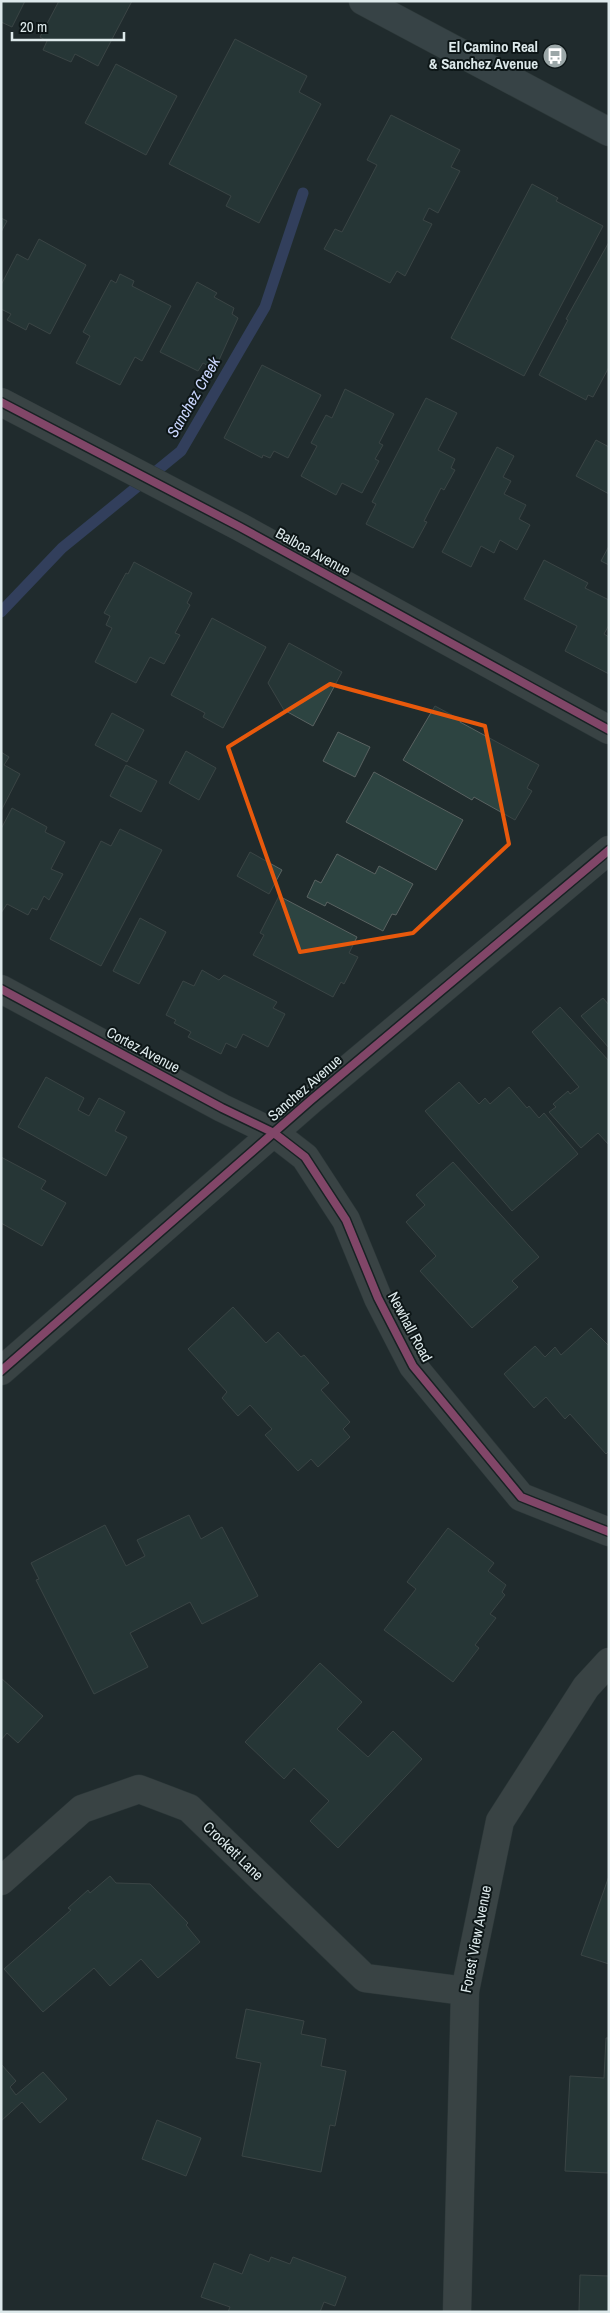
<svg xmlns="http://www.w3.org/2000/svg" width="610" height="2313" font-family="'Archivo Narrow',sans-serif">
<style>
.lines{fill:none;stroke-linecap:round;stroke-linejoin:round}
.stream{stroke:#475794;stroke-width:11}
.building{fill:#2d4441;stroke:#596261}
.minor-casing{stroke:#3c4748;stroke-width:29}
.primary-casing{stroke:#3c4748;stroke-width:29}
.minor{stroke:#586061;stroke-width:28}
.primary{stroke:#536064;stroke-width:28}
.cycleway-casing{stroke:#0d1617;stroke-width:11}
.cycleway{stroke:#f766af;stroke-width:8}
.marked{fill:none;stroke:#e8590c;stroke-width:4;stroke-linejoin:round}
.labels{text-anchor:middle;stroke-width:4;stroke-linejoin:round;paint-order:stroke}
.poi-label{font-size:15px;font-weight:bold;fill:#dde9eb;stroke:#0d1617;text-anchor:end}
.street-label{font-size:15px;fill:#dde9eb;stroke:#0d1617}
.water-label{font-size:16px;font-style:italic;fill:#cbd7fe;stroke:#0d1617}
</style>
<rect width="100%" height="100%" fill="#202c2d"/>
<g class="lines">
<!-- stream -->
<polyline class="stream" points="1,612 62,548 181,451 265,307 303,193"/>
</g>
<!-- building -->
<g class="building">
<polygon points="1,1 25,1 12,27 1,22"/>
<polygon points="59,1 132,1 98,66 75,54 71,62 43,50 47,41 40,37"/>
<polygon points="235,39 307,76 299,92 321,104 259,223 226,206 231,196 169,164"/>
<polygon points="116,64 177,96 146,155 85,123"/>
<polygon points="391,115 460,150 451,167 460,171 438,213 429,208 423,220 432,224 405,276 397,271 390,283 324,249 335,229 342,232 377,165 367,160"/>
<polygon points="532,184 558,198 556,201 603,226 524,376 451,338"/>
<polygon points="1,218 7,221 1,232"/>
<polygon points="39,239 86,265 50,334 29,323 26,330 7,320 11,314 1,309 1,285 17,254 28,260"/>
<polygon points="609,242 609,367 593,397 588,395 586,400 539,375 568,320 566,319"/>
<polygon points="120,274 134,281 132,286 171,306 142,361 135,357 120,385 76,363 90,336 83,332 111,280 116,283"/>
<polygon points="197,282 217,293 214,297 234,308 232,314 238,318 215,369 203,363 198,371 160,352"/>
<polygon points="262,365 321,395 288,458 274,451 270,458 263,455 262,458 224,438"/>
<polygon points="345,389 394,414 379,443 383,445 375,459 379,461 362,493 342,483 336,495 301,476 317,446 311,443 326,415 332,418"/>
<polygon points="426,398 457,413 438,450 455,459 451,468 455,470 444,490 441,488 424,521 427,522 413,548 366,524 376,504 372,502"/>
<polygon points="596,440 609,447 609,494 576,476"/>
<polygon points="497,447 514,456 503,477 511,481 504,494 526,505 519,519 530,525 517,550 500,540 494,553 481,546 471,567 442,552"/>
<polygon points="609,546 609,565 601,561"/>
<polygon points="544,560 588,583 585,588 609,600 609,625 604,634 609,637 609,674 565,651 577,626 524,599"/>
<polygon points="134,562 192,593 187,603 190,605 175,633 180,635 164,664 150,657 136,683 95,662 112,628 106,625 110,616 104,613 126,573 128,574"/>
<polygon points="212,618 266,647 223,728 203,717 205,713 171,695"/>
<polygon points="289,643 342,672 313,726 284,710 268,683"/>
<polygon points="435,706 461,720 460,722 539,765 527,788 532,791 515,820 474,797 472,800 403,760"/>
<polygon points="112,713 144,730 127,762 95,745"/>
<polygon points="338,732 370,747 355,777 323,761"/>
<polygon points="186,751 216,768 199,800 169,783"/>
<polygon points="1,752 9,757 4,765 20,774 1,811"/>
<polygon points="126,765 157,781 141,812 110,796"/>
<polygon points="374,772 463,820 436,870 346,822"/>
<polygon points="12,808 47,827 45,832 65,842 51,869 63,874 49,900 44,896 37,910 32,908 28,915 7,904 1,913 1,829"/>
<polygon points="120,829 162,850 101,966 50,939 101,841 111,846"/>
<polygon points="250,852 282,870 269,894 237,876"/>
<polygon points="337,854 375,874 379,866 413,884 396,915 392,914 383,931 327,902 325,906 307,897 315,880 321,883"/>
<polygon points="279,896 357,937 349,953 358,957 344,984 341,982 333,997 253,955 264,935 260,933"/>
<polygon points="140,918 166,932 139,984 113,971"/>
<polygon points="202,970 219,980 224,975 277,1002 273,1008 285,1014 268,1047 243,1034 236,1048 226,1043 221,1054 188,1037 191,1032 174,1023 176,1020 166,1015 183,981 194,986"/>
<polygon points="603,998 609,1005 609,1048 581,1016"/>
<polygon points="560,1007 609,1061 609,1145 598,1133 581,1148 549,1112 556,1107 553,1104 568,1091 570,1094 579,1087 532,1032"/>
<polygon points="46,1077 84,1098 78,1110 89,1116 99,1098 125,1112 115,1131 127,1137 106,1176 18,1127"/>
<polygon points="459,1082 479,1104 485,1098 490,1104 509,1087 527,1108 529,1106 539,1118 544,1113 578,1154 512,1211 425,1111"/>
<polygon points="1,1157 46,1181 41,1189 66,1203 42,1246 1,1223"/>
<polygon points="453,1162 539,1257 512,1281 518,1287 472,1328 420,1271 436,1256 406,1222 425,1205 416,1195"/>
<polygon points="233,1307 266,1343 278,1332 301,1357 304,1355 329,1383 321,1390 350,1422 343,1429 350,1437 318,1467 311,1459 298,1471 265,1435 272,1429 250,1405 238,1416 222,1398 227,1392 188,1349"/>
<polygon points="591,1328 609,1346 609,1451 606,1454 570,1414 565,1419 546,1397 534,1408 504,1374 535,1346 545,1357 555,1347 561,1355"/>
<polygon points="189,1515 201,1539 222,1527 258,1596 202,1624 190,1602 130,1633 148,1667 94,1694 36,1580 39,1579 31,1563 105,1525 126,1566 145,1556 137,1540"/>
<polygon points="448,1528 494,1563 488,1571 506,1585 502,1592 505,1595 490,1614 496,1618 475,1645 479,1648 453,1682 384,1630 416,1589 407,1582"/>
<polygon points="320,1663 362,1702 337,1729 368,1757 393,1731 422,1759 338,1848 310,1821 329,1801 294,1768 284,1779 245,1742"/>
<polygon points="1,1678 43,1716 18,1743 7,1733 1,1740"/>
<polygon points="110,1876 116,1883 150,1884 188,1923 186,1925 200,1942 158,1978 141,1959 110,1986 94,1968 43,2012 4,1969 71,1910 68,1908 88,1890 90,1893"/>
<polygon points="609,1876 609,1964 581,1955"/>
<polygon points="246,2009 304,2021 301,2034 326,2039 321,2066 346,2071 335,2126 330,2125 321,2172 242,2156 261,2063 236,2058"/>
<polygon points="606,2038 609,2038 609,2173 565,2171 570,2076 604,2078"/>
<polygon points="1,2064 16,2081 10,2087 16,2095 43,2072 67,2099 40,2123 22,2102 1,2121"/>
<polygon points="157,2120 201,2138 186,2176 142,2159"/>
<polygon points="250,2254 269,2262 271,2257 290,2264 293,2257 346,2277 335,2306 324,2302 320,2312 228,2312 230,2307 201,2297 214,2263 242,2274"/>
<polygon points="580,2275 609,2276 609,2312 579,2312"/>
</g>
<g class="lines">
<defs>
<g id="minor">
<polyline points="1,402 240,527 609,730"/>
<polyline points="1,989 222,1108 274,1133 305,1157 346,1220 378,1298 413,1366 521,1497 609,1532"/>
<polyline points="1,1371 311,1100 609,850"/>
<polyline points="1,1881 82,1809 139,1789 189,1808 365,1978 465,1991"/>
<polyline points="457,2312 465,1991 500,1821 586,1687 609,1662"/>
</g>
<polyline id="primary" points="363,1 609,132"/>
</defs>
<!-- minor casing -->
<use href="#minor" class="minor-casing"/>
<!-- primary casing -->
<use href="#primary" class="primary-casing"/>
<!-- minor -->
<use href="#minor" class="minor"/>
<!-- primary -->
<use href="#primary" class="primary"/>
<defs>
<g id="cycleway">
<polyline points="1,402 240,527 609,730"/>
<polyline points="1,989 222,1108 274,1133 305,1157 346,1220 378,1298 413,1366 521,1497 609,1532"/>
<polyline points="1,1371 311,1100 609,850"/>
</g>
</defs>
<!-- cycleway casing -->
<use href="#cycleway" class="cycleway-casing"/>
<!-- cycleway -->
<use href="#cycleway" class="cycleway"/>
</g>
<!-- marked area -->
<path d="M0 0H610V2313H0ZM330 684 485 726 509 844 413 933 300 952 228 747Z" fill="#202c2d" fill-opacity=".55" fill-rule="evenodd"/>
<path class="marked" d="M330 684 485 726 509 844 413 933 300 952 228 747Z"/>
<!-- icons -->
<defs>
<symbol id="bus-disc" viewBox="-11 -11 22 22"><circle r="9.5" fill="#9ba7a8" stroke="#0d1617"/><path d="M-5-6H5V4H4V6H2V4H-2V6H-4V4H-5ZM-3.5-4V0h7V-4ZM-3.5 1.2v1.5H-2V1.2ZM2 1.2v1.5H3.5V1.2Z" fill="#fff"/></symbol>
</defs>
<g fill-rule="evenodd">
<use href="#bus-disc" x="541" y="42" width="28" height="28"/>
</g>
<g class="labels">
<!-- poi labels -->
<g class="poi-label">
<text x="538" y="52">El Camino Real<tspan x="538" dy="17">&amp; Sanchez Avenue</tspan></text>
</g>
<!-- street labels -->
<g class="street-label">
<text transform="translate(313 552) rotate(29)" y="5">Balboa Avenue</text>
<text transform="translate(143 1050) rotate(28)" y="5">Cortez Avenue</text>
<text transform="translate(305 1088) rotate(-41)" y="5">Sanchez Avenue</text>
<text transform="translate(410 1327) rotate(62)" y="5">Newhall Road</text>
<text transform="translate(233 1851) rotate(44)" y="5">Crockett Lane</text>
<text transform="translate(476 1939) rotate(-79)" y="5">Forest View Avenue</text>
</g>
<!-- water labels -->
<g class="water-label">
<text transform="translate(193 397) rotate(-60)" y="6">Sanchez Creek</text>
</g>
</g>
<!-- border -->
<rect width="610" height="2313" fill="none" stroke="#dde9eb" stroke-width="5"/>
<!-- scale -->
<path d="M12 32v8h112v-8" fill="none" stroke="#dde9eb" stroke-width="2.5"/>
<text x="20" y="32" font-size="15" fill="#dde9eb" stroke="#0d1617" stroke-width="4" paint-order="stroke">20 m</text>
</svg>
